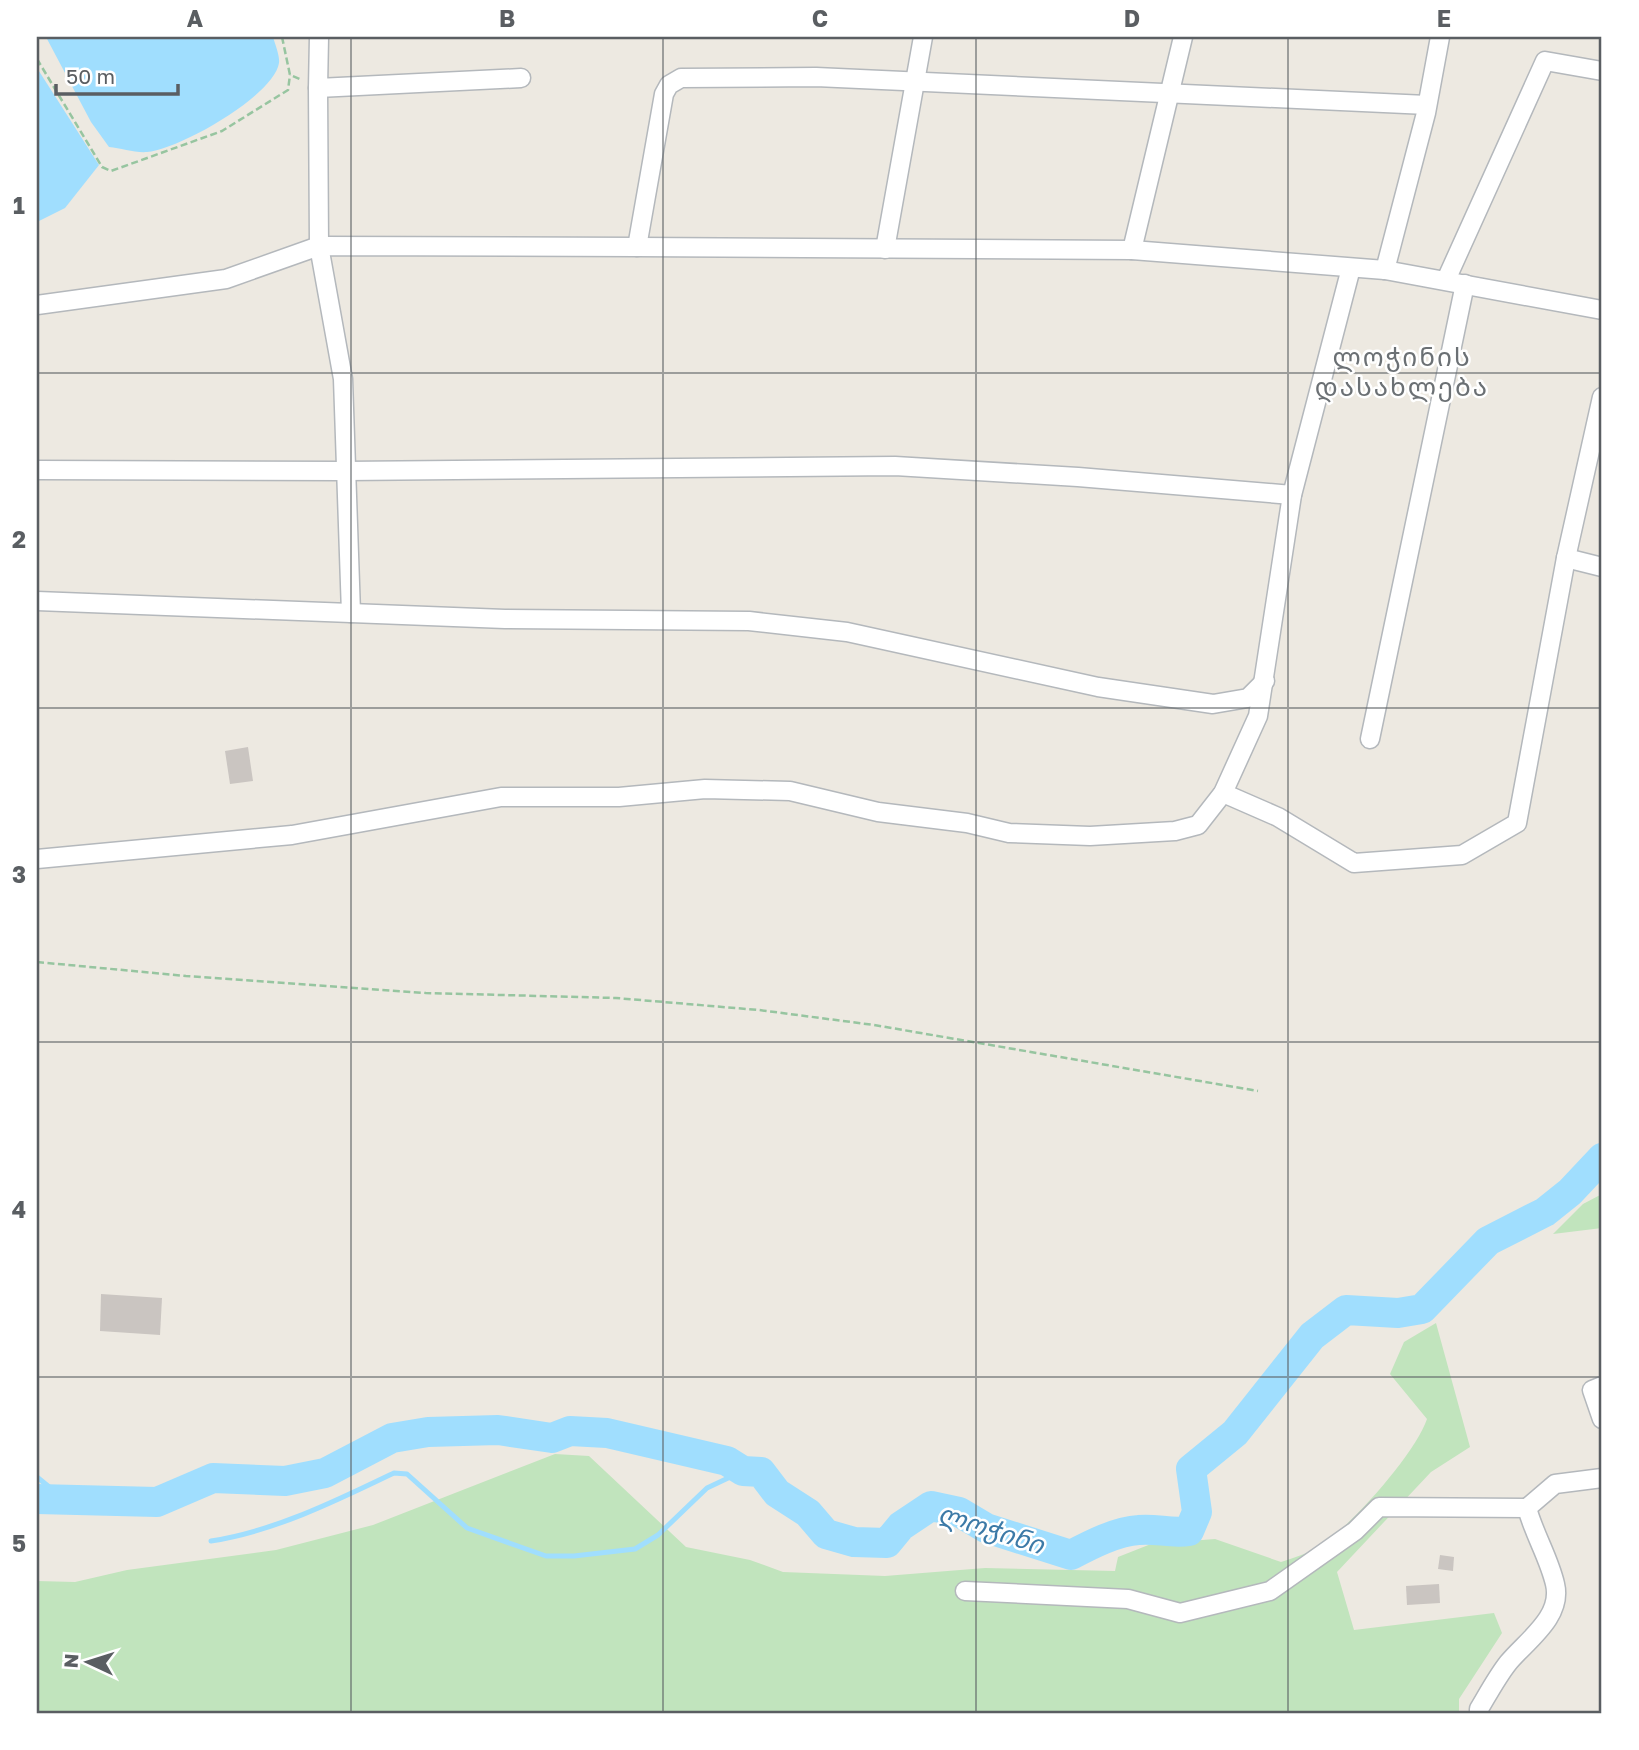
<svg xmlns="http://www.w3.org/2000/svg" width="1639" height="1750" font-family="'Golos Text','Noto Sans Georgian',sans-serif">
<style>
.green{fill:#c1e4bd}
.water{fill:#a0defe}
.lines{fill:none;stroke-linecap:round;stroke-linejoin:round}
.stream{stroke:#a0defe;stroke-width:5}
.river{stroke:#a0defe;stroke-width:30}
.building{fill:#cac5c1}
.minor-casing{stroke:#b4b8bc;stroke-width:21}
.path{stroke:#97c5a0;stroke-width:2.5;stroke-dasharray:7 3.5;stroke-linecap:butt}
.minor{stroke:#fff;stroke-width:18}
.grid{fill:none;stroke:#5a5e62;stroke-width:2;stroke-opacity:0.55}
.labels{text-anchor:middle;stroke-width:5;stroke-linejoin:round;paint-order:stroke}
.neighbourhood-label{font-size:26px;letter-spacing:2px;fill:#6b7074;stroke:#fff}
.water-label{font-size:26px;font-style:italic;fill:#3c7aa7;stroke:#fff}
.neatline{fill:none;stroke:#5a5e62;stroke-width:2.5}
.grid-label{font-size:23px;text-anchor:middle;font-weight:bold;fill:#5a5e62}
</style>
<rect width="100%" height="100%" fill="#ede9e1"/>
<!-- green -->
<g class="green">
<polygon points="1602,1194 1602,1228 1553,1234 1583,1204"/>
<path d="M1436 1323 1470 1447 1431 1472 1337 1572 1354 1630 1494 1613 1502 1633 1459 1699V1713H37V1581L75 1582 127 1570 276 1550 373 1525 555 1454 589 1456 686 1547 750 1560 783 1572 885 1576 985 1568 1115 1571 1118 1557 1151 1544 1215 1539 1281 1562C1293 1558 1306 1554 1317 1548 1349 1529 1415 1454 1427 1419L1390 1374 1404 1342Z"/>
</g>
<!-- water -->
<g class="water">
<path d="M46 37H273C275 44 280 56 279 63 274 96 178 150 147 152 135 153 121 148 109 147L91 122Z"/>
<polygon points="37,68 99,165 65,208 37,222"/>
</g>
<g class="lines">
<!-- stream -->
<g class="stream">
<polyline points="37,1477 65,1500"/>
<path d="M211 1541C275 1531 336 1501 394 1473L407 1474 467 1528 546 1556H574L635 1549 658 1535 707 1488 743 1471"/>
</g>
<!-- river -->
<path class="river" d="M37 1499 157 1502 213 1478 285 1481 325 1473 392 1438 428 1432 498 1430 552 1438 570 1431 607 1433 727 1461 743 1471 761 1472 777 1493 808 1513 826 1534 854 1542 887 1543 901 1526 931 1506 959 1512 986 1528 1071 1555C1090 1545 1117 1531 1139 1530 1156 1528 1171 1534 1189 1531L1197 1512 1191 1469 1235 1433 1312 1336 1346 1310 1398 1313 1422 1309 1488 1241 1545 1212 1570 1192 1602 1158"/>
</g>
<!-- building -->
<g class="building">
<polygon points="248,747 253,781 230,784 225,751"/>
<polygon points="101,1294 162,1298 160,1335 100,1331"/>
<polygon points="1440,1555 1454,1557 1453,1571 1438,1569"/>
<polygon points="1439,1584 1440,1603 1407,1605 1406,1586"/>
</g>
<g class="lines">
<defs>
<g id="minor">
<polyline points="319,37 318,88 521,78"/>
<polyline points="318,88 319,246 343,379 351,613"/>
<polyline points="637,247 664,94 669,85 681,78 816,77 1427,105"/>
<polyline points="885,249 923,37"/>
<polyline points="1132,250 1183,37"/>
<polyline points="1385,270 1426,113 1440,37"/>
<polyline points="1446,280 1545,61 1602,71"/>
<polyline points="37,305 226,279 319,246 637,247 1132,250 1385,270 1602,310"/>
<polyline points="37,470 345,471 895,466 1078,477 1292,495"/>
<polyline points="1566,558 1602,567"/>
<polyline points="37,601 505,619 749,621 847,632 1098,687 1213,704 1248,698 1265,681"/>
<polyline points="1370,739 1465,284"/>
<polyline points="1223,793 1278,817 1354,863 1462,855 1517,823 1566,558 1602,397"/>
<polyline points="37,859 292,835 501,797 619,797 705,789 790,791 878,812 967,823 1009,833 1090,836 1175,831 1198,825 1223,793 1258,716 1292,495 1351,268"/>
<polyline points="1602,1386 1592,1390 1602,1419"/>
<polyline points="1527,1508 1555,1484 1602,1478"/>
<path d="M965 1591 1128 1599 1180 1613 1270 1591 1355 1531 1379 1507 1527 1508C1534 1534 1549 1558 1555 1584 1563 1617 1526 1641 1508 1663 1497 1677 1488 1694 1479 1709V1713"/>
</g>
</defs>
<!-- minor casing -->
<use href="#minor" class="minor-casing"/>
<!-- path -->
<g class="path">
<polyline points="282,37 290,75 302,80"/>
<polyline points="37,59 102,167 111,171 222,131 288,90 290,75"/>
<polyline points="37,962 186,976 426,993 616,998 759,1010 874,1025 1258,1091"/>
</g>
<!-- minor -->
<use href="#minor" class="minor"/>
</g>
<!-- grid -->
<path class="grid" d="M351 37V1713M663 37V1713M976 37V1713M1288 37V1713M37 373H1602M37 708H1602M37 1042H1602M37 1377H1602"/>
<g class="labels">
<!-- neighbourhood labels -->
<g class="neighbourhood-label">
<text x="1402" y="366">ლოჭინის<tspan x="1402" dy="30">დასახლება</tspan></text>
</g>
<!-- water labels -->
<g class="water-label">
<text transform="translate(991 1529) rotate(18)" y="9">ლოჭინი</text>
</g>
</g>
<!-- border -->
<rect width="1639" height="1750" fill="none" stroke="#ffffff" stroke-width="77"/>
<!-- north arrow -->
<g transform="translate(88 1662) rotate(274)" stroke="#ffffff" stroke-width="5" paint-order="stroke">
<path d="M0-5L12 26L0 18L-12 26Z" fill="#5a5e62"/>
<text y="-10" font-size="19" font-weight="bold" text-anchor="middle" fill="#5a5e62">N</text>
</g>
<!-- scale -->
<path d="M56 84v10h122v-10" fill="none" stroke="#5a5e62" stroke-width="3.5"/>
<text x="66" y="84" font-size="21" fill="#5a5e62" stroke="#ffffff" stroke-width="5" paint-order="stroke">50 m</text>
<rect x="38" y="38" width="1562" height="1674" class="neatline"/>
<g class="grid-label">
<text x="195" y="27">A</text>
<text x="507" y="27">B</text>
<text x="820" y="27">C</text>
<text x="1132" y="27">D</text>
<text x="1444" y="27">E</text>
<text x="19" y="214">1</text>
<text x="19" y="548">2</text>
<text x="19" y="883">3</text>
<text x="19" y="1218">4</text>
<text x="19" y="1552">5</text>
</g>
</svg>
